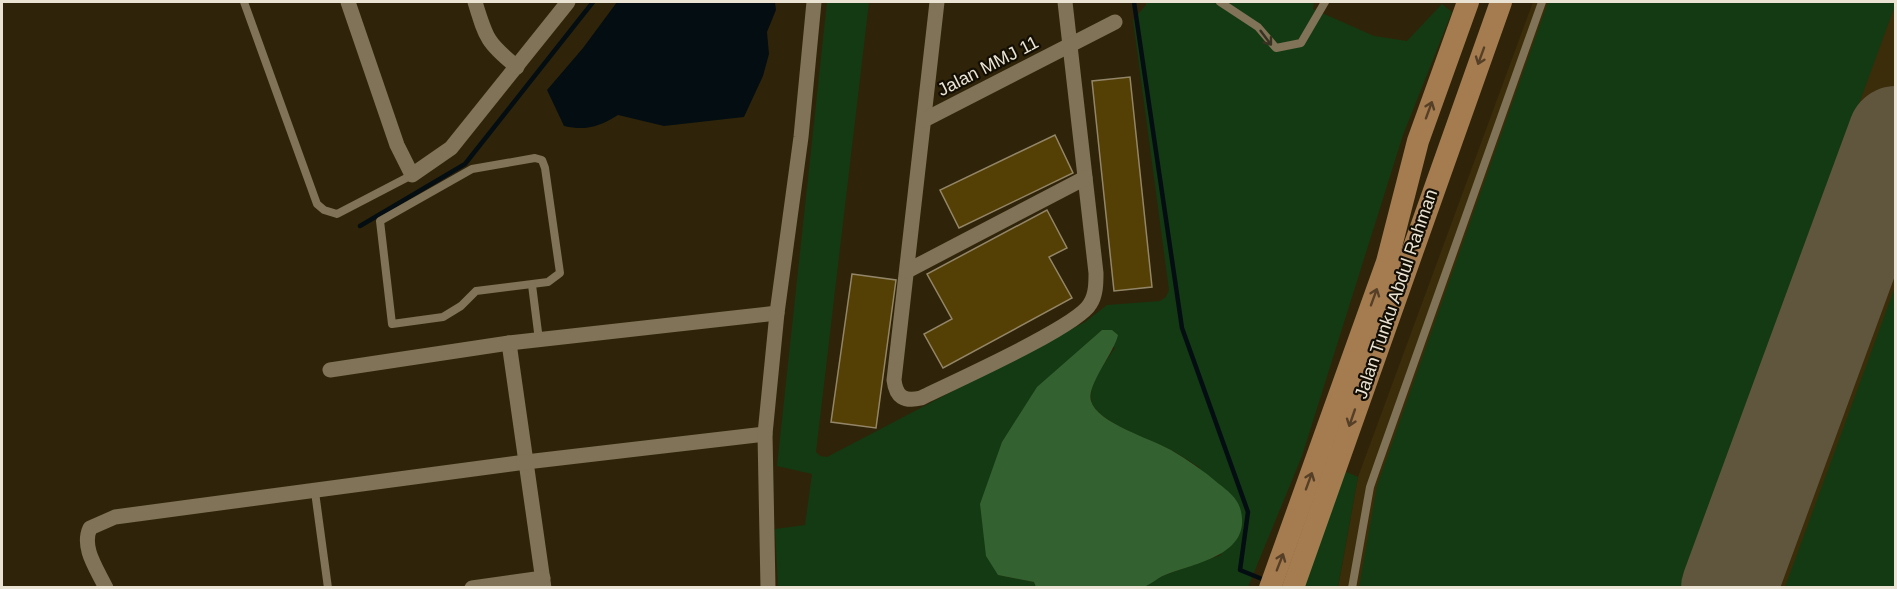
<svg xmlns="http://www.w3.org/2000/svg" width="1897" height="589" font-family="Arial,sans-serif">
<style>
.built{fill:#3b2d09}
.green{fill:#143a13}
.forest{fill:#336230}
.water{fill:#040e12}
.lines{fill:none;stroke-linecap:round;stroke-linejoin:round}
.stream{stroke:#040e12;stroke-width:4.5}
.runway{stroke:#60563e;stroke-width:96}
.building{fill:#543f04;stroke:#938668;stroke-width:1.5}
.lane{stroke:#807357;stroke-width:8}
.street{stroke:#807357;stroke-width:15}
.primary{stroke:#a57b50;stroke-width:22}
.oneway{stroke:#393121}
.oneway2{stroke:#553f26}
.labels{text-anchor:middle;stroke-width:4.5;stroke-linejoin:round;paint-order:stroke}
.street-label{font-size:18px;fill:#eae3d3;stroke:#130e04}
</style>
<rect width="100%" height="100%" fill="#2f2409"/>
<!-- built -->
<polygon class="built" points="1533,2 1895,2 1895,587 1338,588 1358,477"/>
<!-- green -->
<g class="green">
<path d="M827 2H869L816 452 820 456 827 457 1085 322 1107 305 1160 301 1166 297 1169 290 1133 20 1146 5V2H1314L1313 9 1374 36 1407 41 1442 4 1452 12 1403 135 1302 456 1248 587H1142L1162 576 1221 555 1199 467C1189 461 1178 453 1167 448 1149 439 1091 420 1091 398 1090 382 1106 361 1115 348L1102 330 1082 348 998 575 1034 582 1036 587H778L775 529 805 525 812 474 777 466Z"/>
<polygon points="1548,2 1896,3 1682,587 1359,587 1377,486"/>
<polygon points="1895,287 1895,587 1785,587"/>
<polygon points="1344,471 1358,477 1338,587 1302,588"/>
</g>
<!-- forest -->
<path class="forest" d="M1102 330H1112L1118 335C1114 353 1086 386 1091 401 1097 423 1152 439 1171 450 1188 460 1204 471 1219 484 1227 490 1237 498 1240 508 1254 555 1195 563 1165 575 1157 578 1149 586 1141 588 1133 589 1122 588 1114 588 1088 588 1062 588 1036 587L1034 582 998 575 986 556 980 504 1002 442 1037 387Z"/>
<!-- water -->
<path class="water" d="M617 2H775L776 10 767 32 769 54 763 76 744 117 664 126 618 115C599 127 585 131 564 126L547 90 583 48Z"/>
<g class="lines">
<!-- stream -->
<g class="stream">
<polyline points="1134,2 1182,328 1248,512 1240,570 1267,581"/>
<polyline points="360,226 465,164 593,2"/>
</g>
<!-- runway -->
<polyline class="runway" points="1729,588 1896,134"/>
</g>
<!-- building -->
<g class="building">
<polygon points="1130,77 1152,287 1114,291 1092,81"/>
<polygon points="1055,135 1073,173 959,228 940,190"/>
<polygon points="1047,210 1067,248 1049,257 1072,298 943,368 924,334 952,319 927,274"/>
<polygon points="852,274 896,280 876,428 831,422"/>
</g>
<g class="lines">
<!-- lane -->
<g class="lane">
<polyline points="244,2 317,204 324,210 337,214 412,175"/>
<polyline points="1220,2 1258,27 1276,48 1301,43 1325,2"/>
<polygon points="535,158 542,160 545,168 560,273 548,282 476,291 461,306 443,317 392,324 380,221 472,169"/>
<polyline points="532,285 539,340"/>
<polyline points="315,492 328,588"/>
<polyline points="1352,588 1370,487 1378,464 1542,2"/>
</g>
<!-- street -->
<g class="street">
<polyline points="348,2 397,145 412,175 451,148 568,2"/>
<path d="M475 2C486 38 487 43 517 67"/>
<path d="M937 2 894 380C896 397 904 402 921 398 951 383 1077 327 1090 304 1096 295 1096 283 1096 273L1065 2"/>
<polyline points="924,120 1115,22"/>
<polyline points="907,271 1085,178"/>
<polyline points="509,343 544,588"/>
<polyline points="330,370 509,343 777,313"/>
<path d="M106 588C97 569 81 548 90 528L115 517 526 462 765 434"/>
<polyline points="472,588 543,578"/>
<polyline points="768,588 765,434 777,313 801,137 814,2"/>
</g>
<!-- primary -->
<g class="primary">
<polyline points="1270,588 1387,262 1418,141 1468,2"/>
<polyline points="1293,588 1501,2"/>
</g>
</g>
<!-- one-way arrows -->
<defs><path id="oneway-shaft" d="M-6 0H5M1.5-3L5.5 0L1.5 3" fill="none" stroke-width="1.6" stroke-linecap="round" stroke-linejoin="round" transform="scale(1.5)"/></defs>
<use class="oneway" href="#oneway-shaft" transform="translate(1266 38) rotate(53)"/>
<g class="oneway2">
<use href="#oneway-shaft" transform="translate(1481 56) rotate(110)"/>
<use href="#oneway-shaft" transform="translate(1429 110) rotate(-70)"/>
<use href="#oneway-shaft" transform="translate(1374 297) rotate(-70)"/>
<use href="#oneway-shaft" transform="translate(1352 418) rotate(109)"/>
<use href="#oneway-shaft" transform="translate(1309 481) rotate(-70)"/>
<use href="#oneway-shaft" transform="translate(1280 562) rotate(-69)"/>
</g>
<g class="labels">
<!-- street labels -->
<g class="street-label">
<text transform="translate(988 66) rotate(-27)" y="6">Jalan MMJ 11</text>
<text transform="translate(1396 294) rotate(-71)" y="6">Jalan Tunku Abdul Rahman</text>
</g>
</g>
<!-- border -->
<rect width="1897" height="589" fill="none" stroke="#eae3d3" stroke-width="6"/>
</svg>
